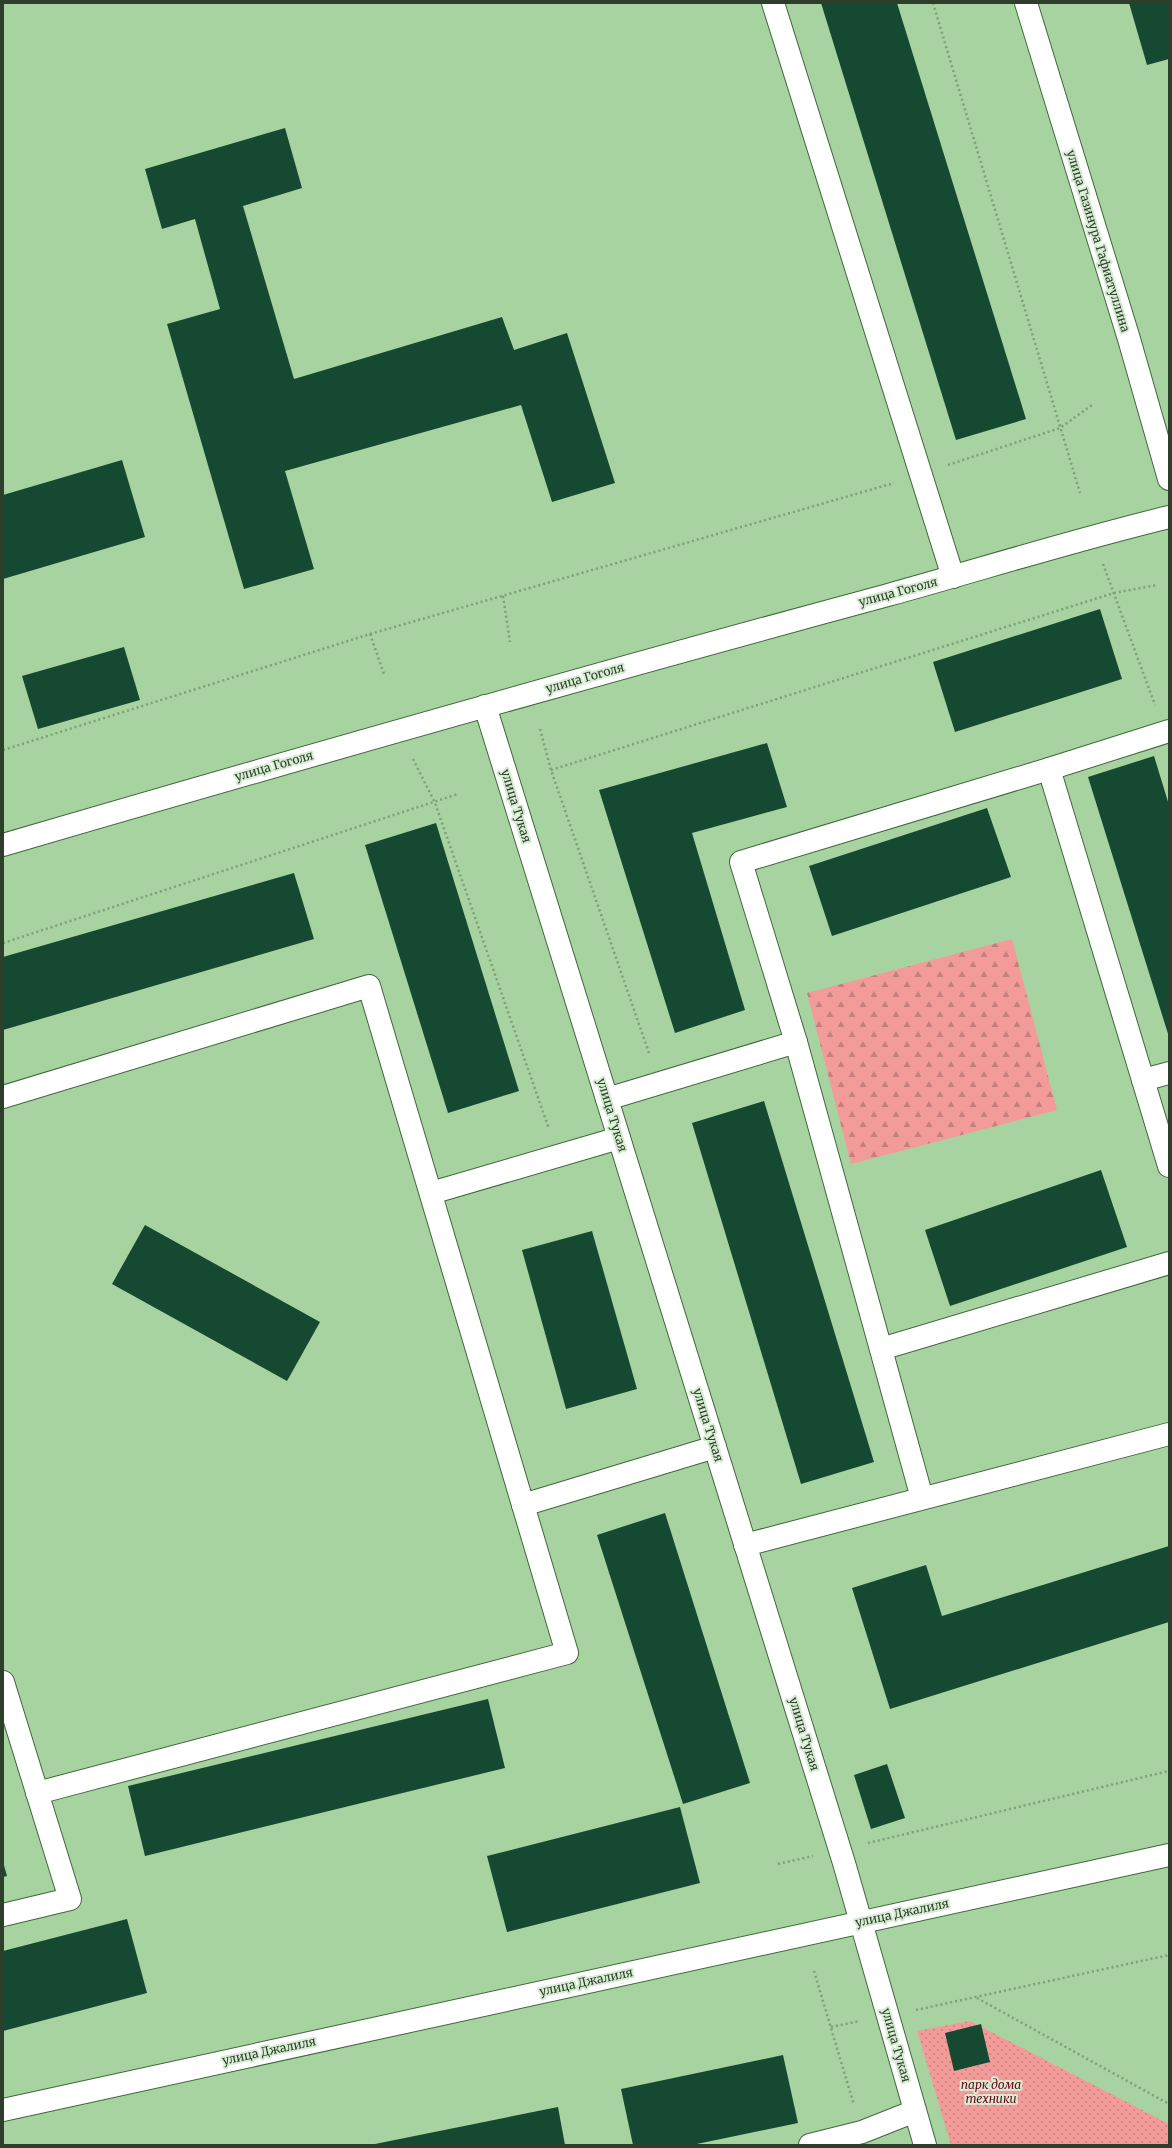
<svg xmlns="http://www.w3.org/2000/svg" width="1172" height="2148" font-family="Merriweather,serif">
<style>
.forest{fill:url(#forest-firs)}
.park{fill:url(#park-dots)}
.building{fill:#164932}
.lines{fill:none;stroke-linecap:round;stroke-linejoin:round}
.minor-casing{stroke:#40683b;stroke-width:24}
.major-casing{stroke:#40683b;stroke-width:24}
.path{stroke:#7d9f77;stroke-width:2.5;stroke-dasharray:2 3;stroke-linecap:butt}
.minor{stroke:#fff;stroke-width:22}
.major{stroke:#fff;stroke-width:22}
.labels{text-anchor:middle;stroke-width:4;stroke-linejoin:round;paint-order:stroke}
.street-label{font-size:12px;fill:#2d3e2a;stroke:#d7edd3}
.park-label{font-size:12px;font-style:italic;fill:#700016;stroke:#d7edd3}
</style>
<defs>
<pattern id="forest-firs" width="22" height="20" patternUnits="userSpaceOnUse"><rect width="22" height="20" fill="#f39b99"/><path d="M5 1l3.5 6h-7zM16 11l3.5 6h-7z" fill="#c5807d"/></pattern>
<pattern id="park-dots" width="8" height="8" patternUnits="userSpaceOnUse"><rect width="8" height="8" fill="#f39b99"/><path d="M2 2h.1M6 6h.1" fill="none" stroke="#c5807d" stroke-width="1.8" stroke-linecap="round"/></pattern>
</defs>
<rect width="100%" height="100%" fill="#a7d3a0"/>
<!-- forest -->
<polygon class="forest" points="1012,939 1057,1110 851,1164 807,993"/>
<!-- park -->
<polygon class="park" points="970,2021 1169,2124 1169,2145 951,2145 917,2031"/>
<!-- building -->
<g class="building">
<polygon points="821,3 897,3 1026,419 956,440"/>
<polygon points="1129,3 1169,3 1169,59 1147,65"/>
<polygon points="285,128 302,188 243,206 294,379 502,317 514,350 567,333 615,483 552,502 521,405 285,471 314,569 244,589 167,324 220,309 195,219 162,229 145,169"/>
<polygon points="122,460 145,537 3,579 3,495"/>
<polygon points="1100,609 1122,679 955,732 933,662"/>
<polygon points="124,647 140,700 38,729 22,676"/>
<polygon points="767,743 787,807 692,833 745,1010 675,1033 599,790"/>
<polygon points="1154,756 1169,805 1169,1037 1088,777"/>
<polygon points="987,808 1011,877 832,936 809,866"/>
<polygon points="436,823 519,1091 448,1113 365,845"/>
<polygon points="294,873 314,939 3,1030 3,957"/>
<polygon points="764,1101 874,1462 801,1484 692,1123"/>
<polygon points="1101,1170 1127,1247 950,1306 925,1230"/>
<polygon points="145,1225 320,1322 287,1381 112,1284"/>
<polygon points="592,1231 637,1389 566,1409 522,1250"/>
<polygon points="665,1513 750,1783 683,1804 597,1535"/>
<polygon points="1169,1546 1169,1622 890,1709 852,1588 926,1565 942,1616"/>
<polygon points="488,1699 505,1768 145,1856 128,1786"/>
<polygon points="887,1764 905,1818 871,1829 854,1775"/>
<polygon points="680,1807 700,1883 507,1932 487,1856"/>
<polygon points="3,1862 7,1876 3,1877"/>
<polygon points="127,1919 147,1993 3,2031 3,1951"/>
<polygon points="981,2024 990,2062 954,2071 945,2033"/>
<polygon points="783,2055 798,2123 692,2145 633,2145 621,2089"/>
<polygon points="558,2107 565,2145 375,2145 375,2144"/>
</g>
<g class="lines">
<defs>
<g id="minor">
<polyline points="773,3 953,577"/>
<polyline points="485,706 844,1863 925,2145"/>
<polyline points="1049,769 1169,731"/>
<path d="M3 845C297 759 592 675 888 595 982 569 1074 540 1169 517"/>
<polyline points="796,1042 741,862 1049,769 1169,1166"/>
<polyline points="1143,1080 1169,1073"/>
<polyline points="3,1097 369,986 567,1653 37,1793"/>
<polyline points="607,1099 796,1042 922,1498"/>
<polyline points="431,1193 619,1138"/>
<polyline points="881,1349 1169,1263"/>
<polyline points="523,1505 715,1447"/>
<polyline points="745,1545 1169,1434"/>
<polyline points="3,1682 70,1899 3,1915"/>
<polyline points="810,2145 862,2132 915,2111"/>
</g>
<g id="major">
<polyline points="1026,3 1129,339 1169,479"/>
<polyline points="3,2110 1169,1855"/>
</g>
</defs>
<!-- minor casing -->
<use href="#minor" class="minor-casing"/>
<!-- major casing -->
<use href="#major" class="major-casing"/>
<!-- path -->
<g class="path">
<polyline points="933,3 1080,493"/>
<polyline points="948,465 1060,428 1092,405"/>
<polyline points="1103,564 1155,705"/>
<polyline points="503,596 510,642"/>
<polyline points="370,634 384,674"/>
<polyline points="540,729 551,770 650,1056"/>
<polyline points="3,750 370,634 894,483"/>
<polyline points="413,759 435,803 549,1129"/>
<polyline points="551,770 1114,593 1157,585"/>
<polyline points="3,943 458,794"/>
<polyline points="868,1843 1169,1771"/>
<polyline points="778,1864 813,1856"/>
<polyline points="814,1971 854,2105"/>
<polyline points="977,1998 1169,2104"/>
<polyline points="916,2010 1169,1955"/>
<polyline points="831,2027 860,2021"/>
</g>
<!-- minor -->
<use href="#minor" class="minor"/>
<!-- major -->
<use href="#major" class="major"/>
</g>
<g class="labels">
<!-- street labels -->
<g class="street-label">
<text transform="translate(1098 241) rotate(73)" y="4">улица Газинура Гафиатуллина</text>
<text transform="translate(898 592) rotate(-15)" y="4">улица Гоголя</text>
<text transform="translate(585 678) rotate(-16)" y="4">улица Гоголя</text>
<text transform="translate(274 766) rotate(-16)" y="4">улица Гоголя</text>
<text transform="translate(516 806) rotate(73)" y="4">улица Тукая</text>
<text transform="translate(612 1115) rotate(73)" y="4">улица Тукая</text>
<text transform="translate(708 1425) rotate(73)" y="4">улица Тукая</text>
<text transform="translate(804 1734) rotate(73)" y="4">улица Тукая</text>
<text transform="translate(902 1913) rotate(-12)" y="4">улица Джалиля</text>
<text transform="translate(586 1982) rotate(-12)" y="4">улица Джалиля</text>
<text transform="translate(896 2045) rotate(74)" y="4">улица Тукая</text>
<text transform="translate(269 2051) rotate(-12)" y="4">улица Джалиля</text>
</g>
<!-- park labels -->
<g class="park-label">
<text x="991" y="2089">парк дома<tspan x="991" dy="14">техники</tspan></text>
</g>
</g>
<!-- border -->
<rect width="1172" height="2148" fill="none" stroke="#2d3e2a" stroke-width="8"/>
</svg>
